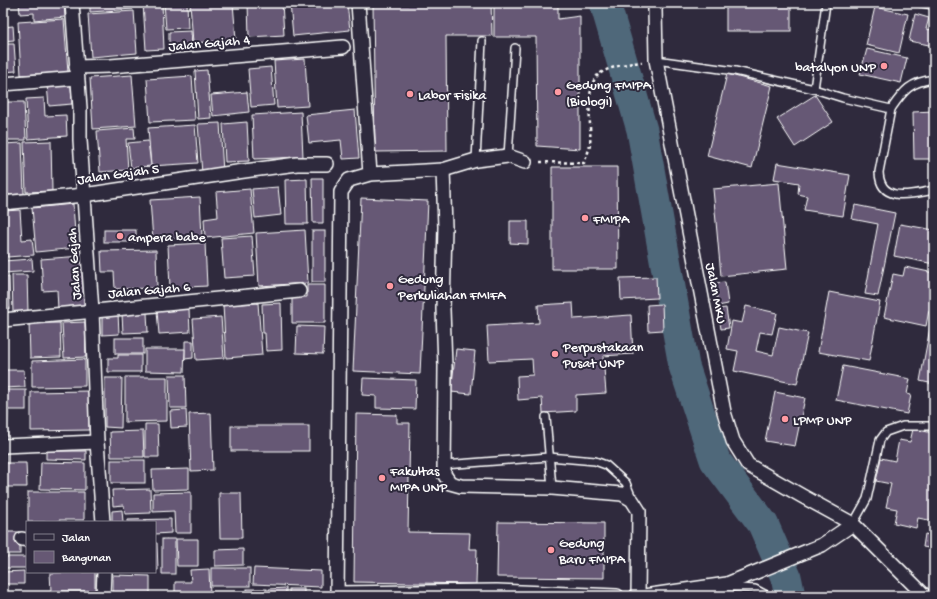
<svg xmlns="http://www.w3.org/2000/svg" width="937" height="599" font-family="'Gochi Hand',sans-serif">
<style>
.lines{fill:none;stroke-linecap:round;stroke-linejoin:round}
.river{stroke:#50677a;stroke-width:31}
.building{fill:#665874;stroke:#fff}
.lane-casing{stroke:#fff;stroke-width:10}
.street-casing{stroke:#fff;stroke-width:16}
.path{stroke:#fff;stroke-width:2.5;stroke-dasharray:3 3;stroke-linecap:butt}
.lane{stroke:#2f2a3d;stroke-width:7}
.street{stroke:#2f2a3d;stroke-width:13}
.poi-dot{fill:#ff9aa2;stroke:#2f2a3d;stroke-width:1.5}
.labels{text-anchor:middle;stroke-width:4;stroke-linejoin:round;paint-order:stroke}
.street-label{font-size:14px;fill:#fff;stroke:#2f2a3d}
.poi-label{font-size:14px;fill:#fff;stroke:#2f2a3d;text-anchor:start}
</style>
<rect width="100%" height="100%" fill="#2f2a3d"/>
<filter id="ink" filterUnits="userSpaceOnUse"><feTurbulence type="fractalNoise" baseFrequency=".025" numOctaves="2"/><feDisplacementMap in="SourceGraphic" scale="8" xChannelSelector="R" yChannelSelector="G"/><feConvolveMatrix kernelMatrix="1 2 1 2 8 2 1 2 1" color-interpolation-filters="sRGB"/></filter>
<g filter="url(#ink)">
<g class="lines">
<!-- river -->
<polyline class="river" points="605,3 642,130 684,366 715,460 763,524 786,577 790,596"/>
</g>
<!-- building -->
<g class="building">
<polygon points="19,3 64,3 65,17 34,20 34,13 20,14"/>
<polygon points="90,3 132,3 133,9 90,12"/>
<polygon points="143,3 162,3 164,49 146,50"/>
<polygon points="164,3 187,3 188,28 166,29"/>
<polygon points="190,3 233,3 236,40 193,43"/>
<polygon points="248,3 282,3 284,35 249,37"/>
<polygon points="290,3 347,3 350,30 293,36"/>
<polygon points="408,3 491,3 492,36 446,36 447,151 375,152 373,5 408,5"/>
<polygon points="494,3 558,3 558,19 580,16 580,149 537,146 536,37 494,37"/>
<rect x="726" y="3" width="65" height="28"/>
<polygon points="920,3 934,3 934,10 919,7"/>
<polygon points="875,7 908,14 899,53 866,45"/>
<polygon points="134,11 137,53 91,57 88,14"/>
<polygon points="915,14 929,18 926,29 934,30 934,46 909,41"/>
<polygon points="64,19 68,72 21,75 18,22"/>
<polygon points="13,26 14,40 3,41 3,27"/>
<polygon points="191,31 192,49 169,49 169,32"/>
<polygon points="3,44 14,44 16,71 3,72"/>
<polygon points="867,49 907,58 901,83 860,74"/>
<polygon points="305,59 308,106 277,108 274,61"/>
<polygon points="271,67 274,105 251,107 248,69"/>
<polygon points="207,70 211,118 198,119 195,71"/>
<polygon points="727,74 772,86 752,168 707,156"/>
<polygon points="132,75 136,126 93,129 90,78"/>
<polygon points="192,76 195,120 150,122 147,79"/>
<polygon points="71,83 72,104 49,106 47,85"/>
<polygon points="247,92 249,112 213,116 211,95"/>
<polygon points="815,95 833,122 795,147 777,119"/>
<polygon points="44,98 45,116 66,115 67,136 28,139 26,99"/>
<polygon points="3,102 24,102 26,140 3,140"/>
<polygon points="355,110 359,158 343,159 341,140 309,143 306,115"/>
<polygon points="934,111 934,159 914,159 913,112"/>
<polygon points="301,112 303,157 254,159 252,115"/>
<polygon points="247,122 249,161 225,162 223,124"/>
<polygon points="220,123 223,172 202,173 198,124"/>
<polygon points="195,125 198,163 151,166 148,128"/>
<polygon points="134,128 135,139 126,139 128,170 100,172 97,131"/>
<polygon points="51,141 52,191 26,192 24,142"/>
<polygon points="148,141 151,166 131,168 128,143"/>
<polygon points="22,143 24,194 3,195 3,144"/>
<polygon points="777,163 850,175 843,216 804,210 807,196 798,194 799,183 774,179"/>
<polygon points="552,167 617,167 618,269 552,269"/>
<polygon points="312,178 323,178 323,223 313,223"/>
<polygon points="307,179 308,224 286,224 285,180"/>
<polygon points="779,183 787,269 721,276 713,189"/>
<polygon points="278,187 281,215 255,218 252,189"/>
<polygon points="250,189 254,233 205,238 204,219 218,217 216,192"/>
<polygon points="200,197 202,237 153,240 150,200"/>
<polygon points="361,198 428,201 420,374 353,371"/>
<polygon points="73,204 76,248 36,252 32,208"/>
<polygon points="855,205 895,213 878,296 865,294 878,224 852,219"/>
<polygon points="20,210 22,240 32,239 34,255 7,257 4,211"/>
<polygon points="510,221 528,221 528,244 510,243"/>
<polygon points="900,224 934,230 934,264 894,256"/>
<polygon points="3,230 5,258 3,258"/>
<rect x="104" y="230" width="32" height="12"/>
<polygon points="305,230 308,283 259,286 256,233"/>
<rect x="312" y="231" width="13" height="51"/>
<polygon points="252,236 255,276 224,278 221,238"/>
<polygon points="205,243 207,286 170,288 168,245"/>
<polygon points="156,250 157,288 115,289 114,272 102,272 101,251"/>
<polygon points="82,256 85,308 58,309 57,290 43,291 41,259"/>
<polygon points="32,259 33,271 3,273 3,261"/>
<polygon points="905,267 934,273 934,311 929,310 926,326 884,317 893,274 903,276"/>
<polygon points="12,275 27,275 28,312 13,313"/>
<polygon points="3,277 9,277 10,308 3,309"/>
<polygon points="656,277 657,298 621,300 620,278"/>
<polygon points="725,282 728,304 718,306 715,283"/>
<polygon points="307,285 325,285 325,323 292,323 292,297 307,297"/>
<polygon points="829,292 880,302 869,361 818,352"/>
<polygon points="258,303 262,355 226,358 223,305"/>
<polygon points="281,303 282,350 266,351 265,333 263,333 262,304"/>
<polygon points="573,303 574,319 631,315 633,354 603,356 606,393 576,395 576,411 543,413 542,398 518,400 517,376 533,375 532,359 489,361 487,326 539,323 538,305"/>
<polygon points="662,304 663,330 648,331 647,305"/>
<polygon points="746,306 777,313 772,334 760,332 756,351 773,355 779,327 808,333 797,384 734,371 738,351 727,349 732,321 742,323"/>
<polygon points="726,308 729,328 721,329 718,309"/>
<polygon points="189,309 190,332 159,334 157,311"/>
<polygon points="118,313 119,334 102,335 102,314"/>
<polygon points="147,313 148,332 123,333 122,314"/>
<polygon points="221,317 224,358 196,360 193,319"/>
<polygon points="932,317 934,318 934,384 920,381"/>
<polygon points="85,322 86,357 64,358 62,323"/>
<polygon points="29,323 60,323 61,357 30,358"/>
<polygon points="297,326 324,327 323,354 296,353"/>
<rect x="115" y="338" width="28" height="16"/>
<polygon points="185,341 193,341 193,358 185,359"/>
<polygon points="145,349 185,349 184,372 145,371"/>
<polygon points="456,349 475,351 471,394 451,392"/>
<polygon points="118,355 141,355 141,372 108,372 108,358 118,358"/>
<polygon points="85,359 85,386 32,387 32,361"/>
<polygon points="843,366 910,379 907,394 911,395 907,414 836,400"/>
<polygon points="3,370 24,370 25,387 3,388"/>
<polygon points="169,375 185,375 186,408 170,408"/>
<polygon points="125,377 167,377 167,421 125,422"/>
<polygon points="105,378 122,378 121,428 105,427"/>
<polygon points="363,378 416,380 415,409 376,408 376,396 362,395"/>
<rect x="3" y="390" width="23" height="20"/>
<polygon points="89,391 89,430 31,431 31,392"/>
<polygon points="775,392 805,398 795,446 765,441"/>
<polygon points="186,410 187,427 171,428 170,411"/>
<polygon points="3,412 8,412 7,437 3,437"/>
<polygon points="211,413 213,470 191,471 189,414"/>
<polygon points="356,414 397,415 397,423 410,423 408,532 470,533 469,549 477,549 476,584 354,582"/>
<polygon points="145,424 158,424 159,457 145,457"/>
<rect x="231" y="426" width="78" height="25"/>
<polygon points="913,429 933,433 931,446 934,447 934,521 918,518 916,528 894,523 897,509 886,507 891,484 876,481 881,458 895,461 899,440 910,442"/>
<polygon points="143,431 144,457 111,457 110,432"/>
<polygon points="3,451 6,451 6,463 26,463 27,487 3,487"/>
<polygon points="46,451 86,451 86,460 46,459"/>
<rect x="111" y="460" width="34" height="23"/>
<polygon points="41,462 85,463 85,490 40,489"/>
<polygon points="189,469 189,489 153,490 152,470"/>
<polygon points="150,489 151,513 125,514 124,505 113,506 112,490"/>
<polygon points="28,492 84,492 84,520 59,520 59,522 28,522"/>
<polygon points="191,492 191,533 175,533 174,511 153,512 153,493"/>
<polygon points="219,493 241,493 242,538 220,538"/>
<polygon points="122,510 123,522 112,522 112,511"/>
<polygon points="171,519 171,533 155,534 155,522 127,522 127,520"/>
<polygon points="498,522 604,523 604,578 497,577"/>
<rect x="3" y="532" width="17" height="22"/>
<polygon points="925,534 934,536 934,549 923,547"/>
<rect x="162" y="539" width="13" height="35"/>
<polygon points="176,539 198,539 198,566 177,566"/>
<polygon points="155,543 157,543 158,570 155,570"/>
<polygon points="243,549 243,565 215,566 215,550"/>
<rect x="3" y="557" width="23" height="11"/>
<rect x="211" y="568" width="39" height="18"/>
<polygon points="254,568 321,571 321,587 253,584"/>
<polygon points="209,569 210,596 175,596 175,582 191,582 190,570"/>
<polygon points="24,571 24,584 3,584 3,572"/>
<polygon points="95,572 95,591 51,591 50,573"/>
<polygon points="113,575 150,576 150,595 113,594"/>
<polygon points="286,588 286,596 269,596 269,589"/>
<rect x="247" y="589" width="20" height="7"/>
<rect x="289" y="589" width="15" height="7"/>
<polygon points="96,593 96,596 55,596 55,595"/>
<rect x="309" y="593" width="11" height="3"/>
</g>
<g class="lines">
<defs>
<g id="lane">
<polyline points="656,60 735,71 814,89 826,3"/>
<path d="M814 89 843 98 891 109 879 172C880 204 912 194 934 190"/>
<path d="M891 109C904 90 910 82 934 79"/>
<polyline points="508,156 515,48"/>
<polyline points="476,160 482,41"/>
<polyline points="546,417 552,488"/>
<polyline points="444,465 549,457 595,461 606,465 626,483 632,498"/>
<polyline points="853,524 867,499 880,440 886,432 903,426 934,426"/>
<polyline points="726,587 755,589 768,596"/>
</g>
<g id="street">
<polyline points="72,3 80,108 80,140 92,311 97,442 103,522"/>
<polyline points="657,3 655,9 656,60 724,412 733,441 748,465 802,496 853,524"/>
<polyline points="76,67 110,66 343,47"/>
<polyline points="3,84 77,78"/>
<polyline points="443,170 476,160 508,156 525,162"/>
<polyline points="370,174 443,170 445,227 443,309 445,366 444,474 450,483 461,486 552,488 622,494 632,500 639,511 638,596"/>
<polyline points="3,203 84,195 237,172 297,164 327,164"/>
<polyline points="3,320 299,291"/>
<polyline points="3,446 97,442"/>
<polyline points="22,539 27,540"/>
<polyline points="337,593 497,591 617,596"/>
<polyline points="103,596 104,572"/>
<polyline points="337,596 341,192 349,180 370,174 358,3"/>
<polyline points="644,596 727,584 822,545 853,524 925,596"/>
</g>
</defs>
<!-- lane casing -->
<use href="#lane" class="lane-casing"/>
<!-- street casing -->
<use href="#street" class="street-casing"/>
<!-- path -->
<path class="path" d="M540 162 584 163C586 157 589 151 590 145 592 127 584 88 598 75 607 67 630 63 642 62"/>
<!-- lane -->
<use href="#lane" class="lane"/>
<!-- street -->
<use href="#street" class="street"/>
</g>
</g>
<!-- markers -->
<g class="poi-dot">
<circle cx="884" cy="66" r="4"/>
<circle cx="558" cy="92" r="4"/>
<circle cx="410" cy="94" r="4"/>
<circle cx="585" cy="218" r="4"/>
<circle cx="120" cy="236" r="4"/>
<circle cx="390" cy="286" r="4"/>
<circle cx="555" cy="354" r="4"/>
<circle cx="785" cy="419" r="4"/>
<circle cx="382" cy="478" r="4"/>
<circle cx="551" cy="550" r="4"/>
</g>
<g class="labels">
<!-- street labels -->
<g class="street-label">
<text transform="translate(209 42) rotate(-5)" y="5">Jalan Gajah 4</text>
<text transform="translate(118 173) rotate(-8)" y="5">Jalan Gajah 5</text>
<text transform="translate(73 264) rotate(-94)" y="5">Jalan Gajah</text>
<text transform="translate(149 289) rotate(-5)" y="5">Jalan Gajah 6</text>
<text transform="translate(717 293) rotate(79)" y="5">Jalan MKU</text>
</g>
<!-- poi labels -->
<g class="poi-label">
<text x="876" y="71" text-anchor="end">batalyon UNP</text>
<text x="566" y="89">Gedung FMIPA<tspan x="566" dy="16">(Biologi)</tspan></text>
<text x="418" y="99">Labor Fisika</text>
<text x="593" y="223">FMIPA</text>
<text x="128" y="241">ampera babe</text>
<text x="398" y="283">Gedung<tspan x="398" dy="16">Perkuliahan FMIFA</tspan></text>
<text x="563" y="351">Perpustakaan<tspan x="563" dy="16">Pusat UNP</tspan></text>
<text x="793" y="424">LPMP UNP</text>
<text x="390" y="475">Fakultas<tspan x="390" dy="16">MIPA UNP</tspan></text>
<text x="559" y="547">Gedung<tspan x="559" dy="16">Baru FMIPA</tspan></text>
</g>
</g>
<!-- margin -->
<rect width="937" height="599" fill="none" stroke="#2f2a3d" stroke-width="16"/>
<rect x="8" y="8" width="921" height="583" fill="none" stroke="#fff" stroke-width="1.5" filter="url(#ink)"/>
<!-- legend -->
<rect x="26" y="521" width="130" height="52" fill="#2f2a3d" stroke="#827f8b"/>
<rect x="34" y="534" width="20" height="6" fill="#2f2a3d" stroke="#827f8b"/>
<text x="62" y="541" font-size="12" fill="#ffffff">Jalan</text>
<rect x="34" y="551" width="20" height="12" fill="#665874" stroke="#827f8b"/>
<text x="62" y="561" font-size="12" fill="#ffffff">Bangunan</text>
</svg>
